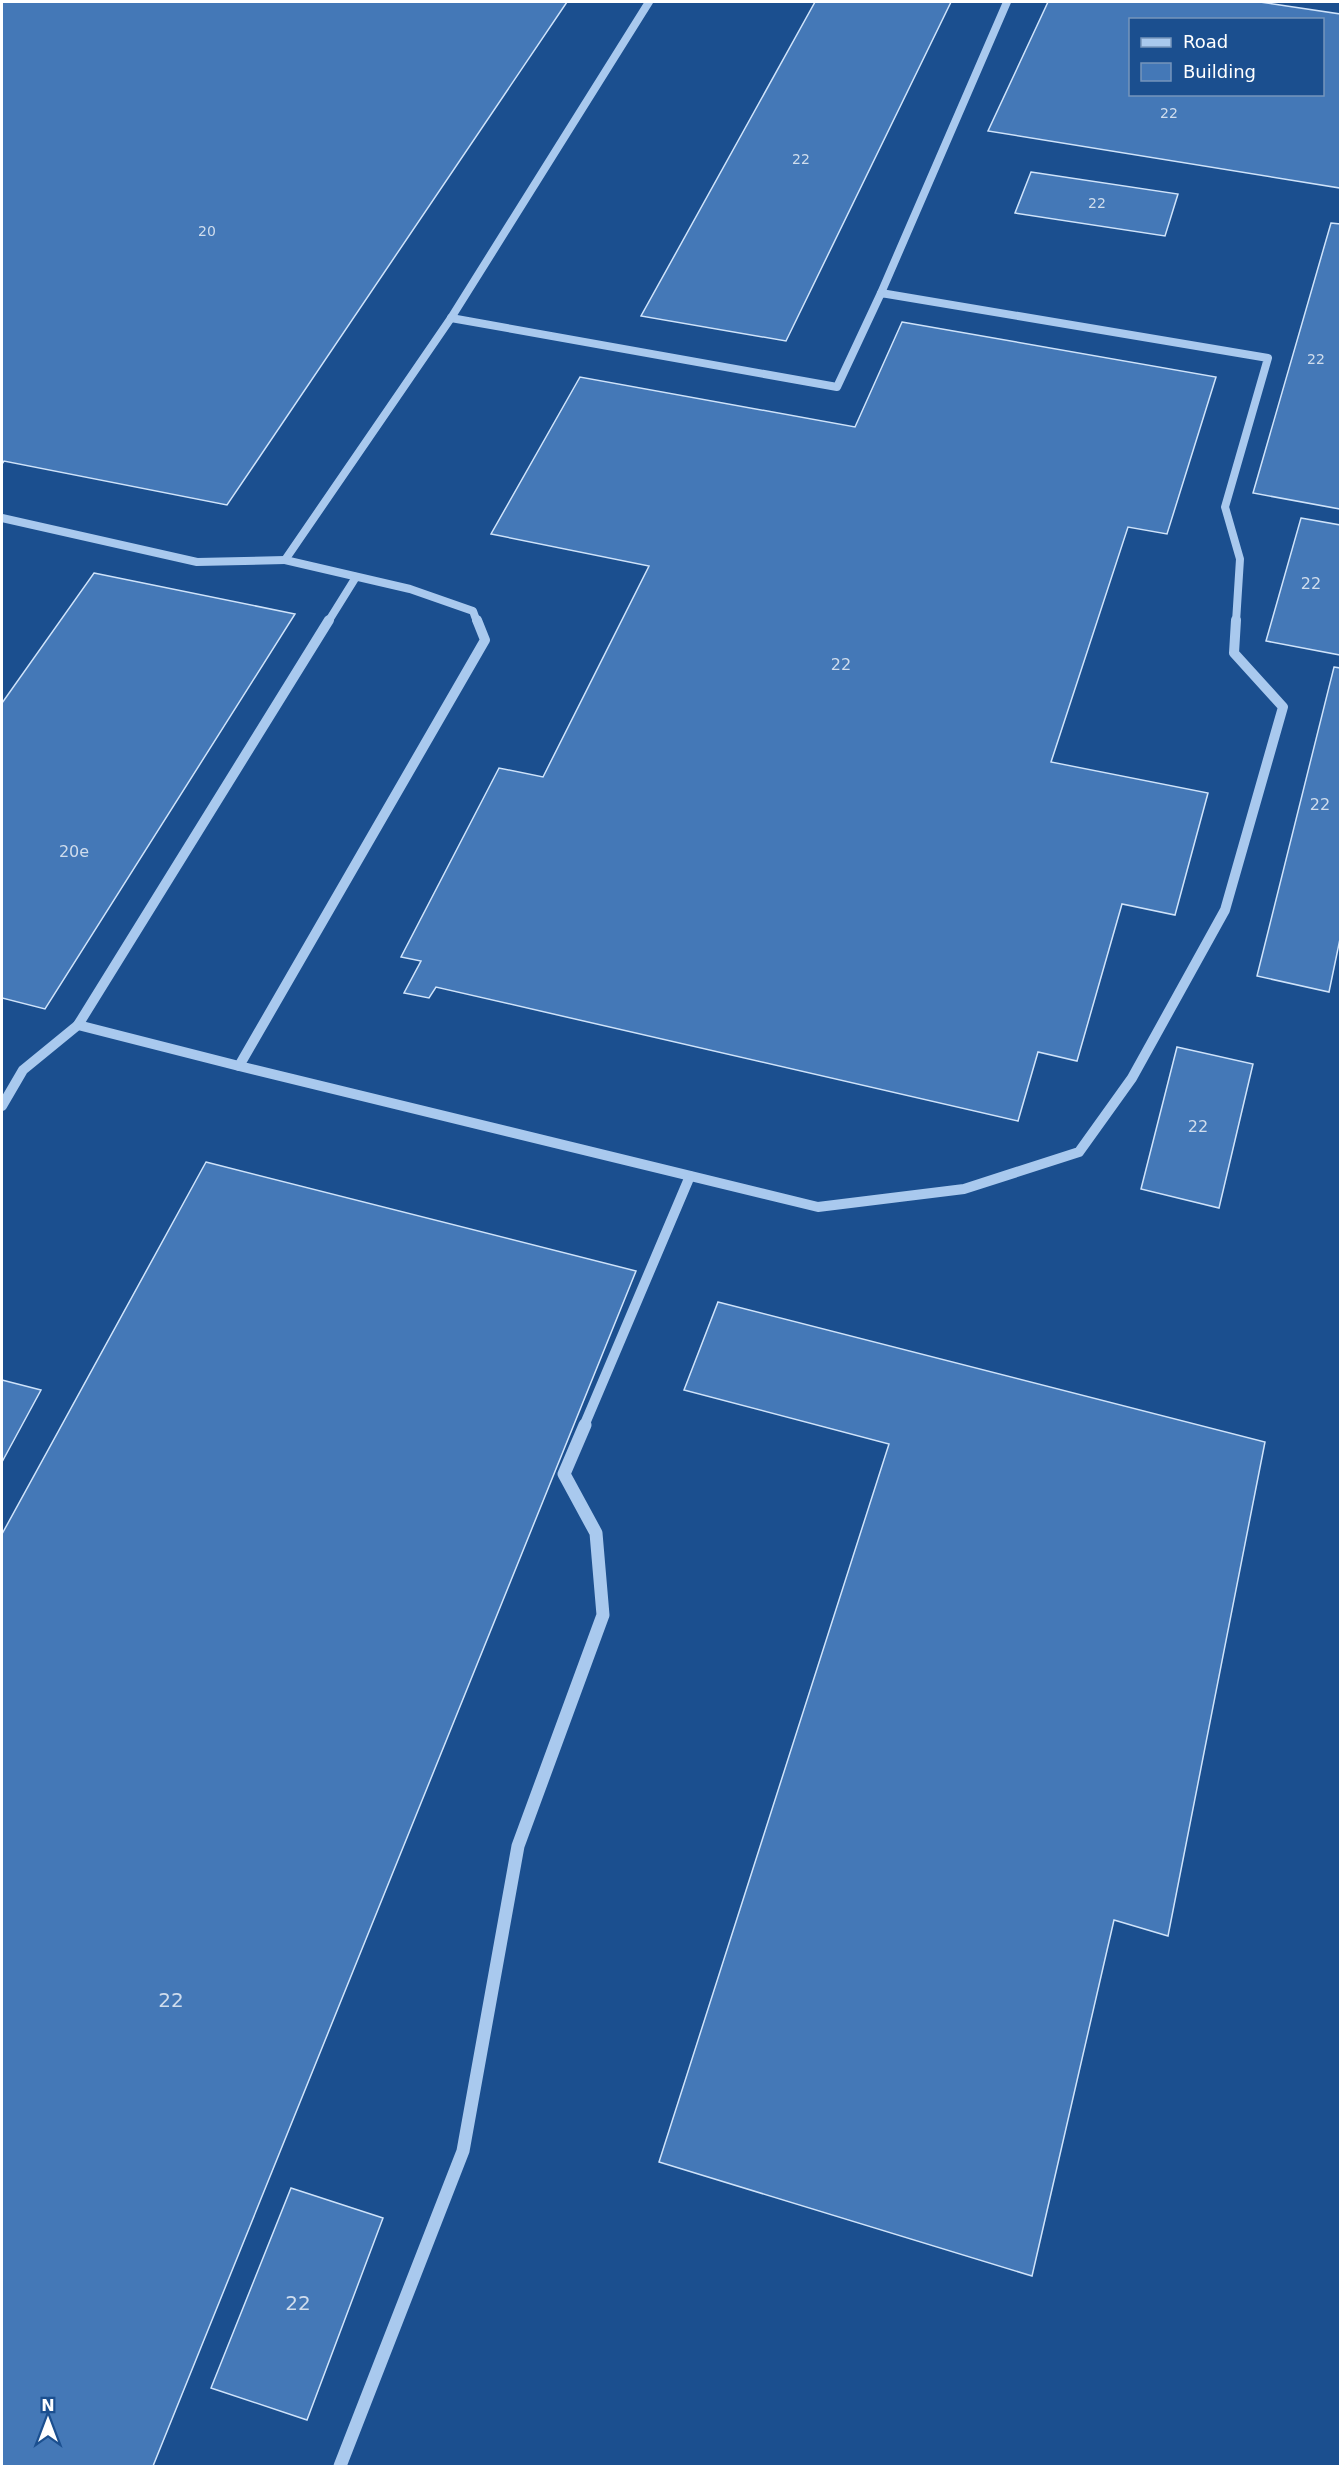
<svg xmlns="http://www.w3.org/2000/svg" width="1342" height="2468" font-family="'DejaVu Sans',sans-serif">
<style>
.building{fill:#4478b7;stroke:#cfe3fa;stroke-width:1.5;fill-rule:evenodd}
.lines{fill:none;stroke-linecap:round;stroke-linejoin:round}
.minor-far2{stroke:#a9c9ee;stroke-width:8}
.minor-far1{stroke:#a9c9ee;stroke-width:10}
.minor{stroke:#a9c9ee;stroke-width:13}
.labels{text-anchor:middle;stroke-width:4.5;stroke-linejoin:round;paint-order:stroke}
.far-number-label{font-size:14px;fill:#d0dded}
.number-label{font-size:16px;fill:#d0dded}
.near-number-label{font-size:20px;fill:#d0dded}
</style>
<rect width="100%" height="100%" fill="#1b4f8f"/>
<!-- building -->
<g class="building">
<polygon points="2,2 567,2 227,505 4,461 2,464"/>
<polygon points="815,2 951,2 786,341 641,316"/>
<path d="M1048 2H1260L1340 14V188L988 131ZM1130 20H1322V94H1130Z"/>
<polygon points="1031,172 1178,194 1165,236 1015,213"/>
<polygon points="1331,223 1340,224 1340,509 1253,493"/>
<polygon points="902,322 1216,377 1167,534 1128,527 1051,762 1208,793 1175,915 1122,904 1077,1061 1038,1052 1018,1121 436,987 429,998 404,993 421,961 401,957 499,768 543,777 649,566 491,534 580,377 855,427"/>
<polygon points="1301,518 1340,525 1340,655 1266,641"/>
<polygon points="94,573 295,614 45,1009 2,998 2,703"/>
<polygon points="1334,667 1340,668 1340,939 1329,992 1257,976"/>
<polygon points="1177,1047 1253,1064 1219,1208 1141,1189"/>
<polygon points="206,1162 636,1271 153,2466 2,2466 2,1534"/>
<polygon points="718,1302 1265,1442 1168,1936 1114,1920 1032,2276 659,2162 889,1444 684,1390"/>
<polygon points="2,1380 41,1390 2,1462"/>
<polygon points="291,2188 383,2218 307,2420 211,2388"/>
</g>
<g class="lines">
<!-- minor-far2 -->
<g class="minor-far2">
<polyline points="881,293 1007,2"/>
<polyline points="451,318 837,387 881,293 1268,358 1225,507 1240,559 1236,622"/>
<polyline points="451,318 285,560 410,589 473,611 477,622"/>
<polyline points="451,318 649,2"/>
<polyline points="2,518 197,562 285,560"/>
<polyline points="328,622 356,577"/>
</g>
<!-- minor-far1 -->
<g class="minor-far1">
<polyline points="477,620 485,640 239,1066 818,1207 964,1189 1079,1152 1132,1078 1225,910 1283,707 1234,653 1236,620"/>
<polyline points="239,1066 78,1025 329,620"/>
<polyline points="2,1106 23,1070 78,1025"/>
<polyline points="584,1426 690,1176"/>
</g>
<!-- minor -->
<polyline class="minor" points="340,2466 463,2151 518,1846 603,1615 596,1533 564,1474 585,1425"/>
</g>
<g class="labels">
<!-- far-number labels -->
<g class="far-number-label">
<text x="1169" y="118">22</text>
<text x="801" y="164">22</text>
<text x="1097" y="208">22</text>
<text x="207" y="236">20</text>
<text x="1316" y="364">22</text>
</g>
<!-- number labels -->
<g class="number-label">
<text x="1311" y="589">22</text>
<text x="841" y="670">22</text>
<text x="1320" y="810">22</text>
<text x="74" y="857">20e</text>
<text x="1198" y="1132">22</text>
</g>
<!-- near-number labels -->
<g class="near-number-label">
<text x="171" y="2007">22</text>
<text x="298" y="2310">22</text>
</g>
</g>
<!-- border -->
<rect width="1342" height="2468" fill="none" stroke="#ffffff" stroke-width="6"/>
<!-- legend -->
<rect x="1129" y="18" width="195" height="78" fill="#1b4f8f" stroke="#7695bc" stroke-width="1.5"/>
<rect x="1141" y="38" width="30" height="9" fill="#a9c9ee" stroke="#7695bc" stroke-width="1.5"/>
<text x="1183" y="48" font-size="18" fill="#ffffff">Road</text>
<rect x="1141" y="63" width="30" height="18" fill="#4478b7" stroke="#7695bc" stroke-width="1.5"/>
<text x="1183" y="78" font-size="18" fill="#ffffff">Building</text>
<!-- north arrow -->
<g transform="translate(48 2420)" stroke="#1b4f8f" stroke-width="4.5" paint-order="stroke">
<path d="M0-4.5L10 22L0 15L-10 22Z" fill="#ffffff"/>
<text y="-9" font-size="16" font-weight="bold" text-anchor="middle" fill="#ffffff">N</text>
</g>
</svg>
